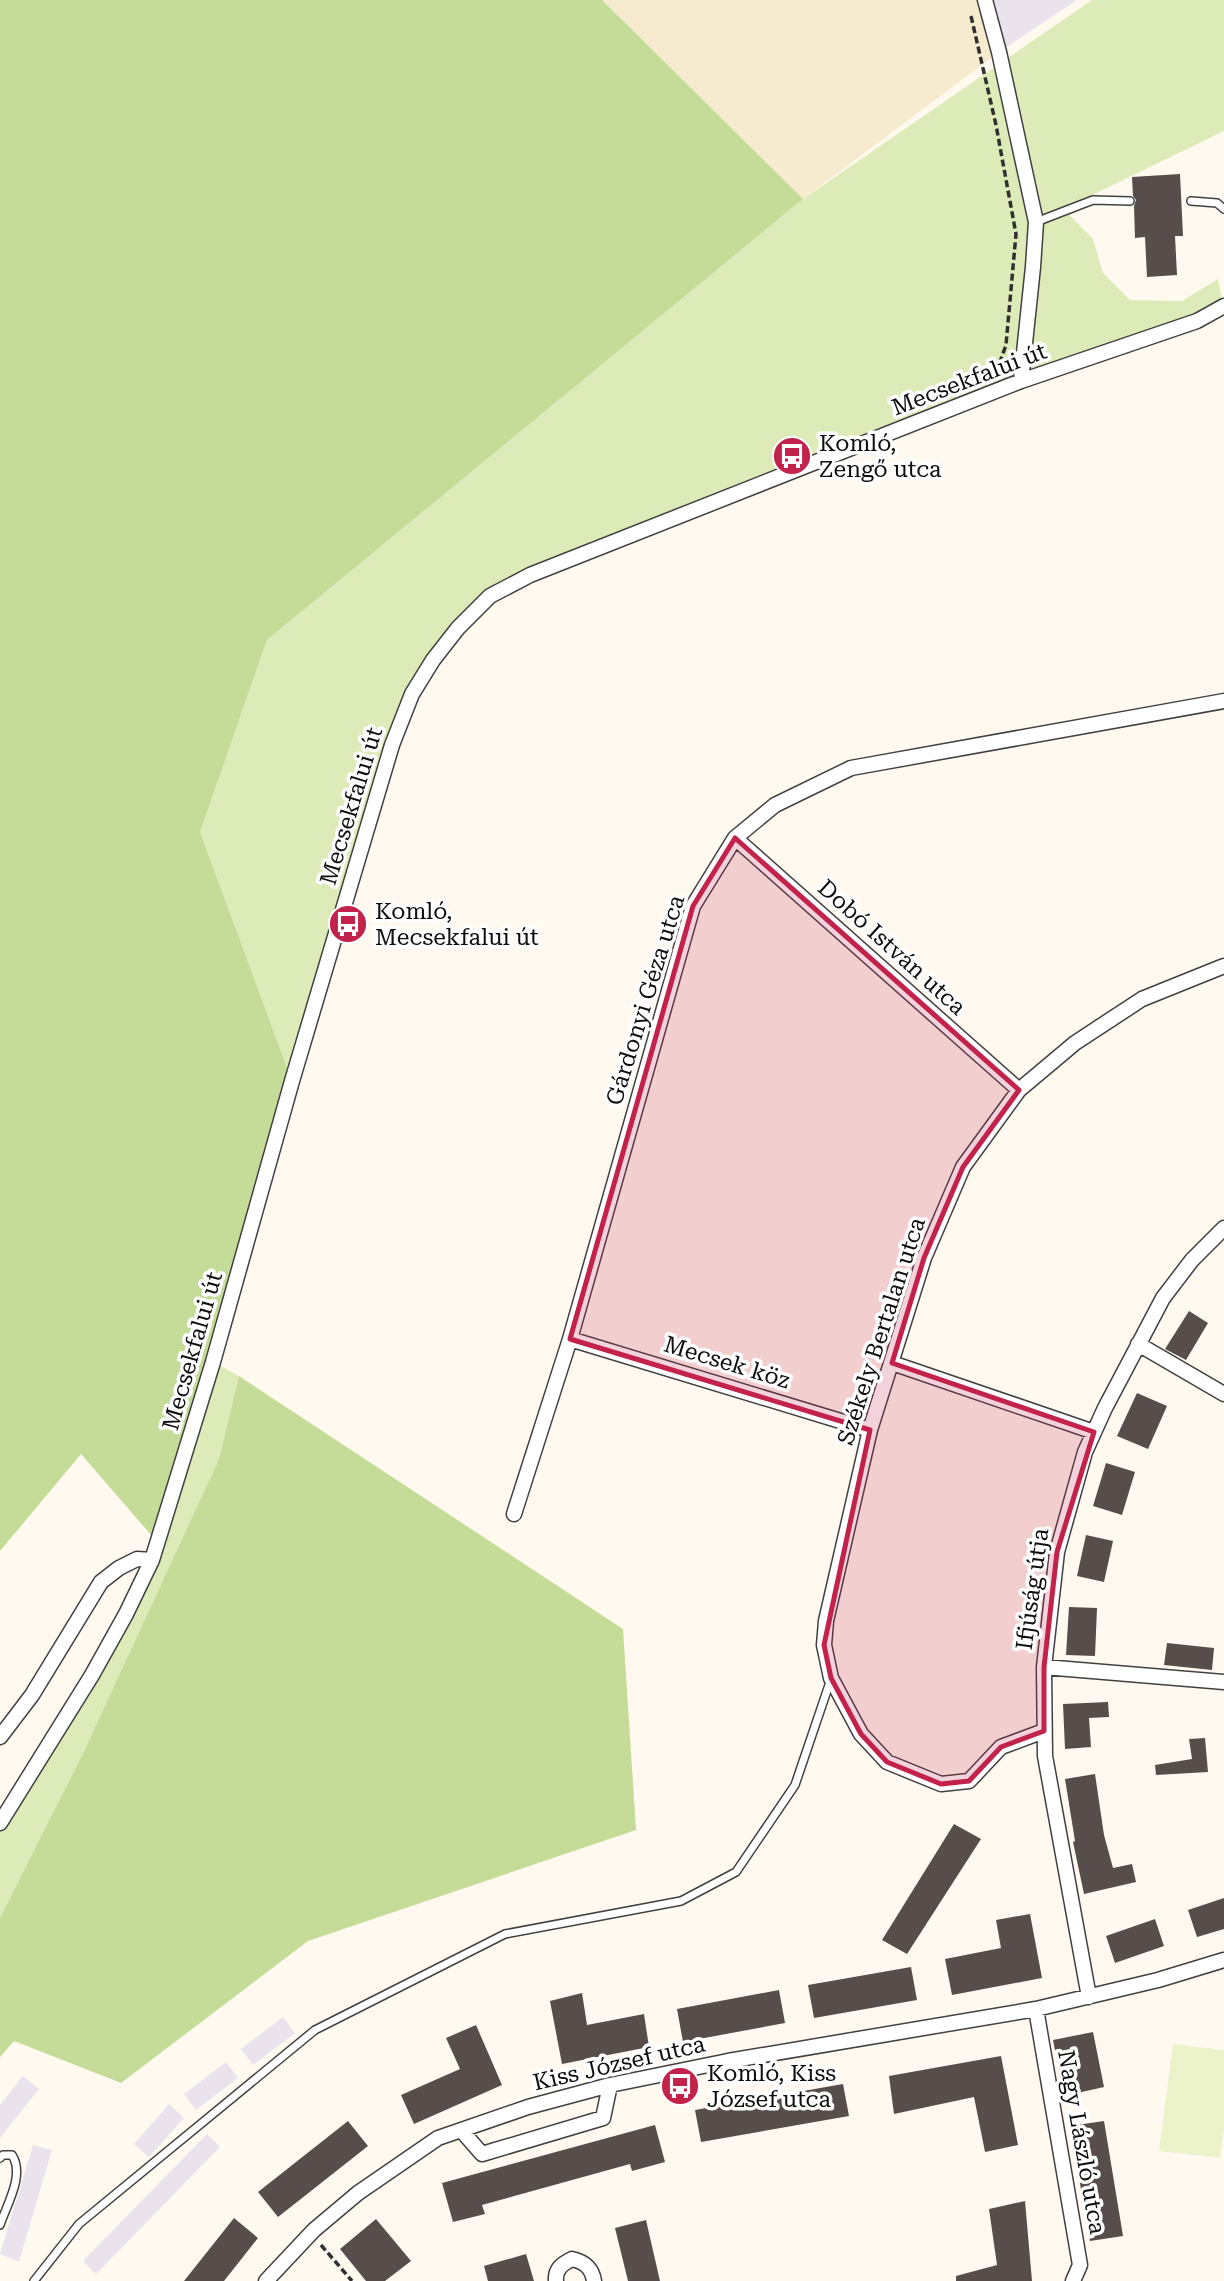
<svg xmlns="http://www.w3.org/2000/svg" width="1224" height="2281" font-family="'Roboto Serif',serif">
<rect width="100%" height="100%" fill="#fff9f0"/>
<path fill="#eae3ed" d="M985,0H1077L999,52Z
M283,2017L295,2033L253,2065L241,2049Z
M226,2062L238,2078L196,2110L184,2094Z
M23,2076L39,2089L0,2138V2105Z
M169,2104L184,2118L149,2157L134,2144Z
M207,2134L220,2147L96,2274L83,2261Z
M33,2145L52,2150L19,2262L0,2254Z"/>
<path fill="#f6eacf" d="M602,0H985L999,52L803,199Z"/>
<path fill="#ddebb8" d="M1092,0H1224V131L1047,217L1066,211L1093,239L1103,273L1130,300L1182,301L1218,279L1223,306L490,596L412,694L292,1081L200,832L267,640L803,199Z
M213,1362L239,1376L219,1459L85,1749L0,1918V1823L126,1614Z"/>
<path fill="#c4dc97" d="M0,0H602L803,199L267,640L200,832L292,1081L158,1543L81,1454L0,1551Z
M239,1376L623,1629L636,1830L308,1941L121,2083L14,2041L0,2057V1918L85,1749L219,1459Z"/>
<path fill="#ecf2ca" d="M1173,2044L1224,2050V2127L1220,2158L1159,2151Z"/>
<path fill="#574d4a" d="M1180,174L1183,236H1175L1177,275L1147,277L1145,237L1135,238L1134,206L1136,200L1133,196L1132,177Z
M1189,1311L1208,1323L1186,1360L1165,1349Z
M1137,1393L1167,1406L1148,1449L1117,1436Z
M1106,1463L1135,1472L1122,1515L1093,1506Z
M1086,1535L1113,1541L1104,1582L1077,1576Z
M1069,1607L1097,1608L1095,1656L1066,1655Z
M1167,1643L1214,1648L1212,1670L1164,1665Z
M1108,1702L1109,1717L1089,1718L1091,1747L1065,1749L1063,1704Z
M1205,1738L1208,1772L1156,1775L1155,1765L1192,1759L1189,1739Z
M1095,1774L1104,1835L1113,1868L1132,1864L1136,1882L1084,1894L1073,1842L1075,1841L1065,1779Z
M954,1824L981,1839L907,1954L882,1940Z
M1224,1898V1929L1197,1937L1188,1910Z
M1030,1914L1042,1978L952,1995L945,1959L1001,1948L996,1920Z
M1155,1919L1164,1946L1115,1963L1106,1936Z
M911,1967L917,2000L814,2018L808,1985Z
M779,1990L785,2023L683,2042L677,2009Z
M582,1993L587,2025L644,2014L649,2047L562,2064L550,2001Z
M476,2025L502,2085L414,2124L401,2095L460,2069L446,2038Z
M1093,2032L1104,2087L1064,2096L1053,2040Z
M1001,2056L1018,2145L985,2152L974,2097L894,2114L889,2076Z
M843,2084L849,2116L701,2142L695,2110Z
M348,2121L368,2146L278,2217L258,2192Z
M1104,2121L1123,2236L1090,2241L1070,2126Z
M655,2125L665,2162L632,2171L630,2164L482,2205L485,2214L453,2222L442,2183Z
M1025,2201L1032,2281H956V2276L997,2265L989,2209Z
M234,2218L258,2238L224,2281H184Z
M376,2219L411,2261L385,2281H366L340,2249Z
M646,2220L660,2281H628L615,2228Z
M526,2254L534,2281H488L484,2266Z"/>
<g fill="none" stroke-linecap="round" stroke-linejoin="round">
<g stroke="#414141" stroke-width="10">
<path id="lane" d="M1191,201L1217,203L1224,209
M1036,222L1093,200L1130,201
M0,2158L3,2155H12C25,2175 7,2204 0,2225
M34,2281L79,2224L315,2030L505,1934L681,1901L736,1872L795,1785L831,1679"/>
</g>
<g stroke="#414141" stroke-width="17">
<path id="street" d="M985,0L999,52L1036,222L1033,267L1021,381
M735,838L1019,1090
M570,1339L870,1430
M1138,1344L1224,1394
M892,1363L1094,1432
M514,1514L570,1339L693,906L735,838L775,805L851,768L1224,701
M1044,1667L1224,1682
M1044,1731L1001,1747L969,1781L941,1784L887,1762L861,1734L831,1678L824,1645L826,1621L870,1430L924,1258L963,1167L1019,1090L1075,1043L1142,999L1224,966
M0,1737L32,1695L101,1582L119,1568L137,1559L152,1560
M0,1823L92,1675L126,1614L152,1560L213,1362L292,1081L392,745L412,694L433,660L458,628L490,596L530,575L1021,381L1197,321L1224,306
M1089,1997L1045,1756L1044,1667L1057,1552L1085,1452L1105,1408L1163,1298L1192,1260L1224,1228
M1036,2009L1080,2265L1073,2281
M461,2130L482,2154L603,2118L610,2085
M266,2281L314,2230L358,2193L438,2138L528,2107L610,2085L728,2061L1036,2009L1158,1980L1224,1960
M556,2281C555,2269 562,2264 572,2259C585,2262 592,2268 594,2281"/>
</g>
<path stroke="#303030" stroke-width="3.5" stroke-dasharray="7 3.5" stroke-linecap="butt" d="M971,16L996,125L1016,234L1006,345L995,376
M321,2245L352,2281"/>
<use href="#lane" stroke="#fff" stroke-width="7"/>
<use href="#street" stroke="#fff" stroke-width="14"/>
</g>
<path fill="#c3224b" fill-opacity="0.2" stroke="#c3224b" stroke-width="5" stroke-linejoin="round" d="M735,838L1019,1090L963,1167L924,1258L892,1363L1094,1432L1057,1552L1044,1667V1731L1001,1747L969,1781L941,1784L887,1762L861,1734L831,1678L824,1645L870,1430L570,1339L693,906Z"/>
<defs>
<g id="bus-disc" transform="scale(2.0125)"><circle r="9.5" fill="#c3224b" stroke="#fff"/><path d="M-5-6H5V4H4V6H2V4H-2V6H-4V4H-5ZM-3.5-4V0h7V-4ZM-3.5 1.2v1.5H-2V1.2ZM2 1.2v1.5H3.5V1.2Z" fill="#fff"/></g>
</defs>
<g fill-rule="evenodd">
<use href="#bus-disc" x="792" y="456"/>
<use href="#bus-disc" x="348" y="924"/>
<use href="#bus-disc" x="680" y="2086"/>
</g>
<g text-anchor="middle" stroke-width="7" stroke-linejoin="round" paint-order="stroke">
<g font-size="23" fill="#0e0e0e" stroke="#fff">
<text transform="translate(969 379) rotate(-21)" y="8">Mecsekfalui út</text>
<text transform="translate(351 806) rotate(-73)" y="8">Mecsekfalui út</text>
<text transform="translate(892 947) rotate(42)" y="8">Dobó István utca</text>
<text transform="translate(645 1000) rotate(-73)" y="8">Gárdonyi Géza utca</text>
<text transform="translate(881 1331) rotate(-72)" y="8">Székely Bertalan utca</text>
<text transform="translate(192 1351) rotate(-74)" y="8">Mecsekfalui út</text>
<text transform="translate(727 1362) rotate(17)" y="8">Mecsek köz</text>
<text transform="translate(1032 1589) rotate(-82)" y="8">Ifjúság útja</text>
<text transform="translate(619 2063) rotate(-13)" y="8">Kiss József utca</text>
<text transform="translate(1082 2142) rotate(80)" y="8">Nagy László utca</text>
</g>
<g font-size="23" fill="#0e0e0e" stroke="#fff" text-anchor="start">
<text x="819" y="451">Komló,<tspan x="819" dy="26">Zengő utca</tspan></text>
<text x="375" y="919">Komló,<tspan x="375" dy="26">Mecsekfalui út</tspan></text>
<text x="707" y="2081">Komló, Kiss<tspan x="707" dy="26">József utca</tspan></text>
</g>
</g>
</svg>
